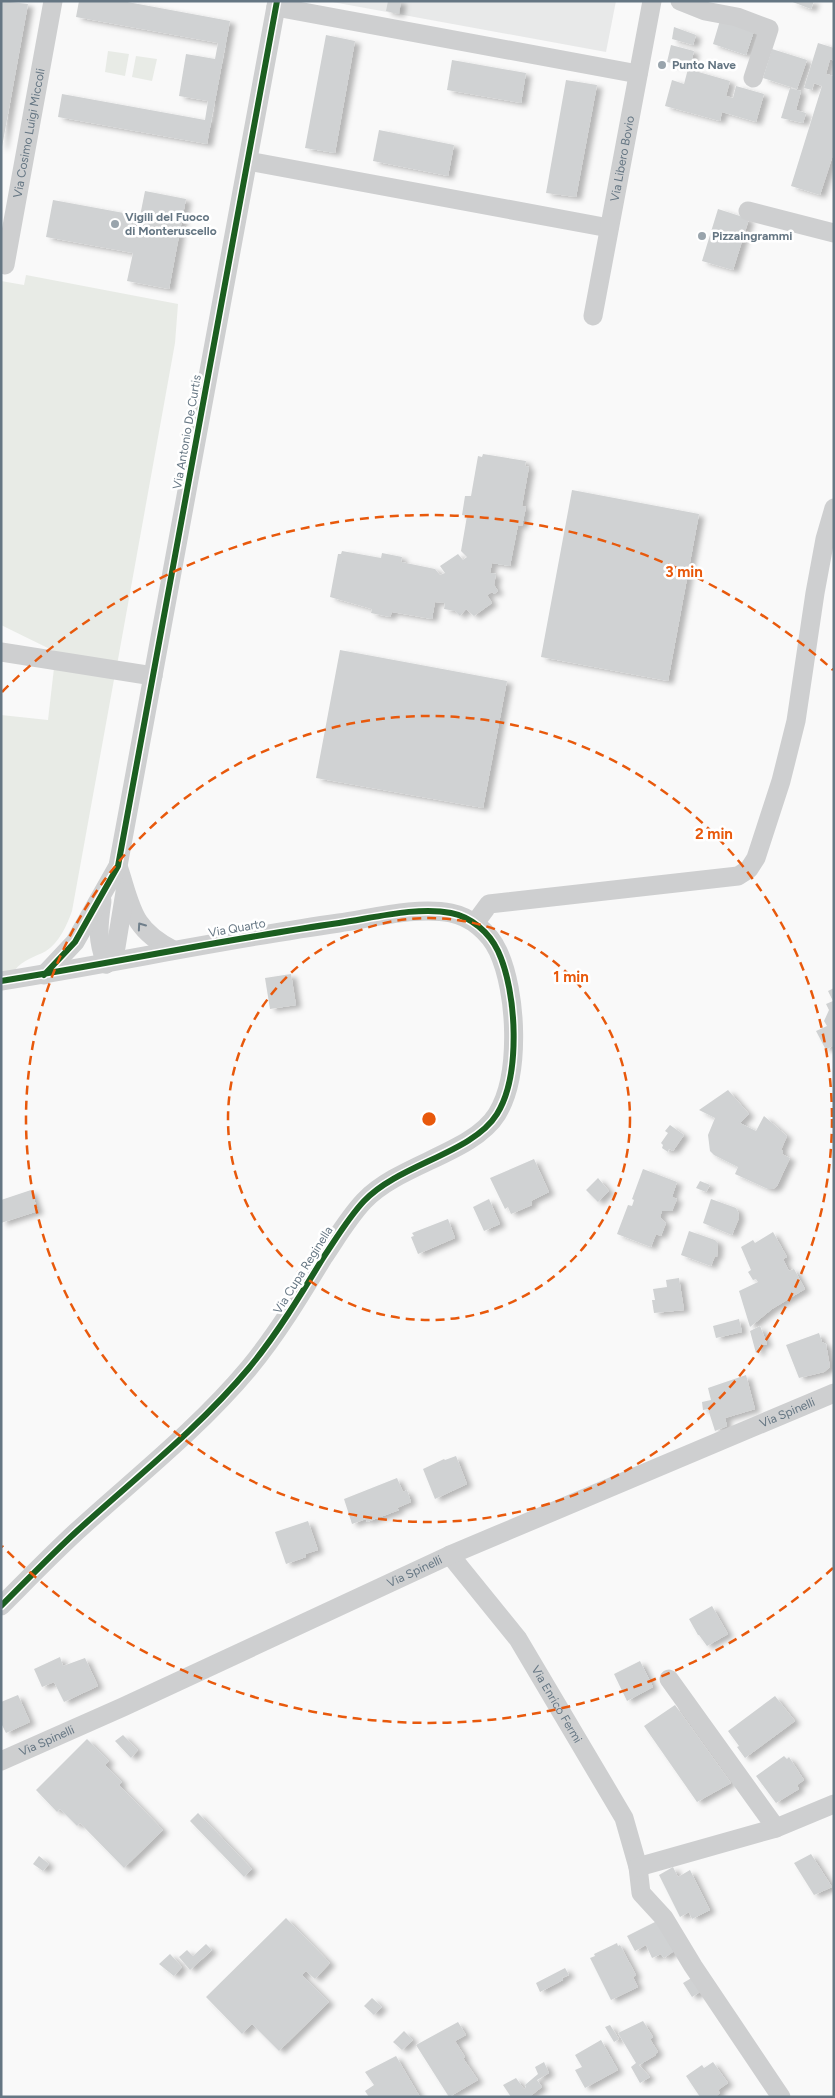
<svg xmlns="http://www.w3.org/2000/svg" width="835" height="2098" font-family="Figtree,sans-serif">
<defs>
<filter id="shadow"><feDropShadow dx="5.5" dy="3" stdDeviation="2.5" flood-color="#0004"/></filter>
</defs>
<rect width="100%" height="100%" fill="#f9f9f9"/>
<path fill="#e8e9e9" d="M327,1H616L606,52Z"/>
<path fill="#e8ebe6" d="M108,51L129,54L125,76L105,72Z
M136,56L157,59L152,81L132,77Z
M26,275L178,304L175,343L117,665L58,653L1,625V281L24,285Z
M54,668L115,674L72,911C67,925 59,943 46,951C35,957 22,960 15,970L1,972V715L48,720Z"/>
<path fill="#d0d2d3" filter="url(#shadow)" d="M1,1L28,4L2,147H1Z
M79,1H122L230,21L207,144L58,117L62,94L205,120L208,101L179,96L186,54L215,59L218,43L76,17Z
M388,1H401L399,14L386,11Z
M790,1H814L811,9Z
M721,17L755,28L746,55L713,44Z
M674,27L696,35L693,45L672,39Z
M326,35L355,41L335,153L305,148Z
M818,43L834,48V61L830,59L826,74L834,76V152L820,195L791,186L822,86L814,83L812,90L804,88Z
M671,45L694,51L690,68L667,62Z
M772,49L807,60L797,89L763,78Z
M452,60L526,73L521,103L447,90Z
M688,69L730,81L726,96L733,98L736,86L764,94L756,122L722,112L720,121L665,106L672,80L684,84Z
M566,80L597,85L576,197L546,193Z
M790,88L801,91L796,110L806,113L803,123L781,118Z
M379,130L454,145L448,176L373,161Z
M145,191L186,199L169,289L127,281L133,253L46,237L53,200L140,216Z
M718,209L749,219L733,270L702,261Z
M483,454L526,461L525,466L529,467L522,506L526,507L522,526L518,525L510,566L492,563L490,573L496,574L494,585L498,591L494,594L492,592L487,595L492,603L474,616L466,609L460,616L455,611L444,609L445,603L435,602L432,619L392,612L390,617L371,613L372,609L330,597L338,554H341L342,551L381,558L382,553L402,557L401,562L435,569L440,575L445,573L440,566L458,554L463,560L467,557L461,551L467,516L462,515L465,496H471L478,456L482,457Z
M572,490L699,514L668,681L541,657Z
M340,650L507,681L483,808L316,778Z
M291,974L296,1005L270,1009L265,978Z
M834,988V1045L826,1050L816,1031L827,1026L824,1021L829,1010L826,1004L833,1001L828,991Z
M728,1090L749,1114L740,1123L756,1131L764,1116L787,1136L781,1150L783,1151L782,1154L790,1158L777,1186L773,1189H768L735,1174L738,1167L714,1155L710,1151L708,1135L715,1118L699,1110Z
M670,1125L684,1135L673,1151L669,1149L668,1152L662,1148L663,1145L661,1143L668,1133L665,1131Z
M534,1159L549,1192L531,1201L532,1205L511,1214L508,1207L505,1209L490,1178Z
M643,1169L677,1182L672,1197L677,1199L672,1211H662L660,1217L666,1223L661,1236L656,1234L651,1247L617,1234L628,1205L632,1206L634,1200L632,1199Z
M598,1178L609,1191L598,1202L586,1190Z
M700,1181L710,1185L706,1192L696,1188Z
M31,1190L38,1211L1,1223V1200Z
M489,1199L500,1224L484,1231L473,1207Z
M711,1199L736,1208L738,1212L739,1218L732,1235L703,1223Z
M448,1219L455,1238L418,1254L411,1237L414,1236L412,1233Z
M689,1231L715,1240L718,1243L717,1257L715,1256L711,1266L681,1255Z
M773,1232L787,1257L783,1259L789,1271L794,1269L805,1289L772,1309L750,1327L739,1291L758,1282L756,1279L753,1280L748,1272L751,1270L741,1247L753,1240L755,1243Z
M679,1278L684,1310L654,1313L652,1300H655L653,1289L667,1287L666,1280Z
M739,1319L742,1332L716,1338L713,1326Z
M760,1326L767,1344L759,1346L761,1351L756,1353L750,1331Z
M819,1333L822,1342L826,1344L830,1367L824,1372L799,1378L786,1345Z
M746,1375L755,1409L725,1418L727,1426L715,1431L708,1409L703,1410L702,1402L711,1400L708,1388Z
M456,1456L467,1484L435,1499L423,1469L444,1459L445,1460Z
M397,1478L403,1492L407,1490L411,1502L397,1508L399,1510L367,1522L366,1519L352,1524L344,1499Z
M308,1521L318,1550L305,1554L306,1557L286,1564L275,1532Z
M712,1606L728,1634L707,1646L699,1635H698L689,1619Z
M60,1657L63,1666L85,1658L98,1686L64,1702L54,1682L42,1687L34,1669Z
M640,1661L653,1687L627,1701L614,1674Z
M18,1695L30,1722L6,1733L1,1723V1702Z
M775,1696L795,1721L745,1758L737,1747L739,1746L728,1731Z
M675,1705L731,1783L697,1802L644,1726Z
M123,1735L138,1750L131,1758L115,1741Z
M87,1739L109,1761L105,1765L122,1782L119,1785L163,1830L124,1868L80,1823L77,1826L60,1809L57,1812L36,1790Z
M784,1756L787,1759L789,1757L804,1780L797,1785L799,1789L776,1803L756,1776Z
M198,1813L252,1869L244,1877L190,1821Z
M811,1854L832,1887L814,1895L794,1863Z
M39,1856L49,1864L43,1871L33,1864Z
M673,1867L678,1877L690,1870L710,1910L692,1919L689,1912L680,1917L659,1875Z
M286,1918L330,1963L315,1979L306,1971L302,1975L329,2002L279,2051L252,2024L242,2034L206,1997Z
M659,1920L674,1951L664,1958L661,1954L652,1958L646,1945L635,1951L627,1936Z
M617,1943L618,1946L620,1945L636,1975L633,1977L638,1987L611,2000L590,1958L595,1956L594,1954Z
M206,1944L212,1950L190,1970L179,1957L187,1950L193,1956Z
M170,1954L182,1967L174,1976L159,1964Z
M565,1968L569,1975L562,1978L563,1980L540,1992L536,1983Z
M695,1976L703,1990L692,1997L683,1983Z
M372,1998L382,2007L374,2015L364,2006Z
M643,2021L653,2037L650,2039L658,2052L655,2054L656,2055L639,2065L650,2077L640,2083L631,2067L636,2063L618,2033Z
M458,2022L466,2035L455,2041L465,2057L463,2058L478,2080L449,2097L416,2045Z
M610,2025L619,2039L614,2042L605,2027Z
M404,2031L413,2040L402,2050L393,2042Z
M601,2040L618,2070L585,2088L575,2070L582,2067L575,2055Z
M396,2056L420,2097H369L365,2091L374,2085L365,2072Z
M544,2062L549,2073L537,2080L542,2087L529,2097H511L503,2085L516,2078L524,2089L526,2087L525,2085L538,2074L535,2067Z
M713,2062L728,2083L718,2090L720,2093L715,2097H700L686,2076L702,2065L704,2068Z"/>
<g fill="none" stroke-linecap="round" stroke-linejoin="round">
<g stroke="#cecfd0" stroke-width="19">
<path d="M680,1L705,11L737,17L769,29L753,78"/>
<path d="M276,7L638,74"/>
<path d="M248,161L609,228"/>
<path d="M748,211L834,233"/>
<path id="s1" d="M5,265L53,1"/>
<path id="s2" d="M593,316L652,1"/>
<path d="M1,652L153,676"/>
<path d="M118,866C132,908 131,928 173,950"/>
<path d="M102,901C98,927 97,939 106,964"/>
<path d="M475,923L489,904L738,876L749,869L756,858L781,781L796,721L815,593L825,539L834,508"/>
<path d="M106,964L116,947L125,892"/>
<path d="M44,975L75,942L118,866L277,1"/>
<path d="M1,981C114,963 226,939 339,923C373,918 418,906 451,913C471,917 489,932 498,951C517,992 521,1075 497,1114C473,1153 399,1164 364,1201C348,1218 336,1239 323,1258C300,1296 277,1334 249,1368C198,1429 134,1479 76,1532C50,1556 26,1581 1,1606"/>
<path id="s3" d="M450,1555L518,1639L624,1818L638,1867L641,1893L664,1918L693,1966L781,2097"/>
<path d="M669,1679L776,1828"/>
<path id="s4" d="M1,1761L123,1707L450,1555L834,1393"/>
<path d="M638,1867L776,1828L834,1804"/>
</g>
<g stroke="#fff" stroke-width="9">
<path id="cycleway" d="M44,975L75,942L118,866L277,1
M1,981C114,963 226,939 339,923C373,918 418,906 451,913C471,917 489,932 498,951C517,992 521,1075 497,1114C473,1153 399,1164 364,1201C348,1218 336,1239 323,1258C300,1296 277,1334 249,1368C198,1429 134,1479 76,1532C50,1556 26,1581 1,1606"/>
</g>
<use href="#cycleway" stroke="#1b5e20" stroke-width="6"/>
</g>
<defs><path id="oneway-chevron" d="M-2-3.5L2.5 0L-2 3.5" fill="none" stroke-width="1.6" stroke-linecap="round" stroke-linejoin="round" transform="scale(1.25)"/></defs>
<use stroke="#707f8b" href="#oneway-chevron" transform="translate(141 926) rotate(-125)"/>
<g fill="none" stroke="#e8590c" stroke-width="2.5" stroke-dasharray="9 6">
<circle cx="429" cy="1119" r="201"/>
<circle cx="429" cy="1119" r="403"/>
<path d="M833 1568A604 604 0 0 1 2 1546M2 692A604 604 0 0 1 833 670"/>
</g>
<g fill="#99a4ac" stroke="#fff" stroke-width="2">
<circle cx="662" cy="65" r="5"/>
<circle cx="115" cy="224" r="5"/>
<circle cx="702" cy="236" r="5"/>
</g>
<g text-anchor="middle" stroke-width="5" stroke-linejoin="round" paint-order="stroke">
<g font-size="12" font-weight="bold" fill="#657683" stroke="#fff" text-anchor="start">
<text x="672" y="69">Punto Nave</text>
<text x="125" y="221">Vigili del Fuoco<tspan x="125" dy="14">di Monteruscello</tspan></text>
<text x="712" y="240">Pizzaingrammi</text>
</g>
<g font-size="12" fill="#657683" stroke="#fff">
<text dy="4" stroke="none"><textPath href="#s1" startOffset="134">Via Cosimo Luigi Miccoli</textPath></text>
<text dy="4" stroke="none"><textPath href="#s2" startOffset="160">Via Libero Bovio</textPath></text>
<text transform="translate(187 432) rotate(-80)" y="4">Via Antonio De Curtis</text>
<text transform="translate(237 928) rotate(-10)" y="4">Via Quarto</text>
<text transform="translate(303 1270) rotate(-58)" y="4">Via Cupa Reginella</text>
<text dy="4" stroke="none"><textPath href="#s4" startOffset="860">Via Spinelli</textPath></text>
<text dy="4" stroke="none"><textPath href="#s4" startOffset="455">Via Spinelli</textPath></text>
<text dy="4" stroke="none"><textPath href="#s3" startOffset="184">Via Enrico Fermi</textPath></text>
<text dy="4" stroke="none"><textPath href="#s4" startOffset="50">Via Spinelli</textPath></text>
</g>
</g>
<circle cx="429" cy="1119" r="8" fill="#e8590c" stroke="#fff" stroke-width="2.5"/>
<g font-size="15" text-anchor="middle" font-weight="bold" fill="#e8590c" stroke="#fff" stroke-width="5" stroke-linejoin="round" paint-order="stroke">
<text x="684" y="577">3 min</text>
<text x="714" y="839">2 min</text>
<text x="571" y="982">1 min</text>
</g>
<rect width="835" height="2098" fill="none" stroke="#657683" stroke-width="5"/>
</svg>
